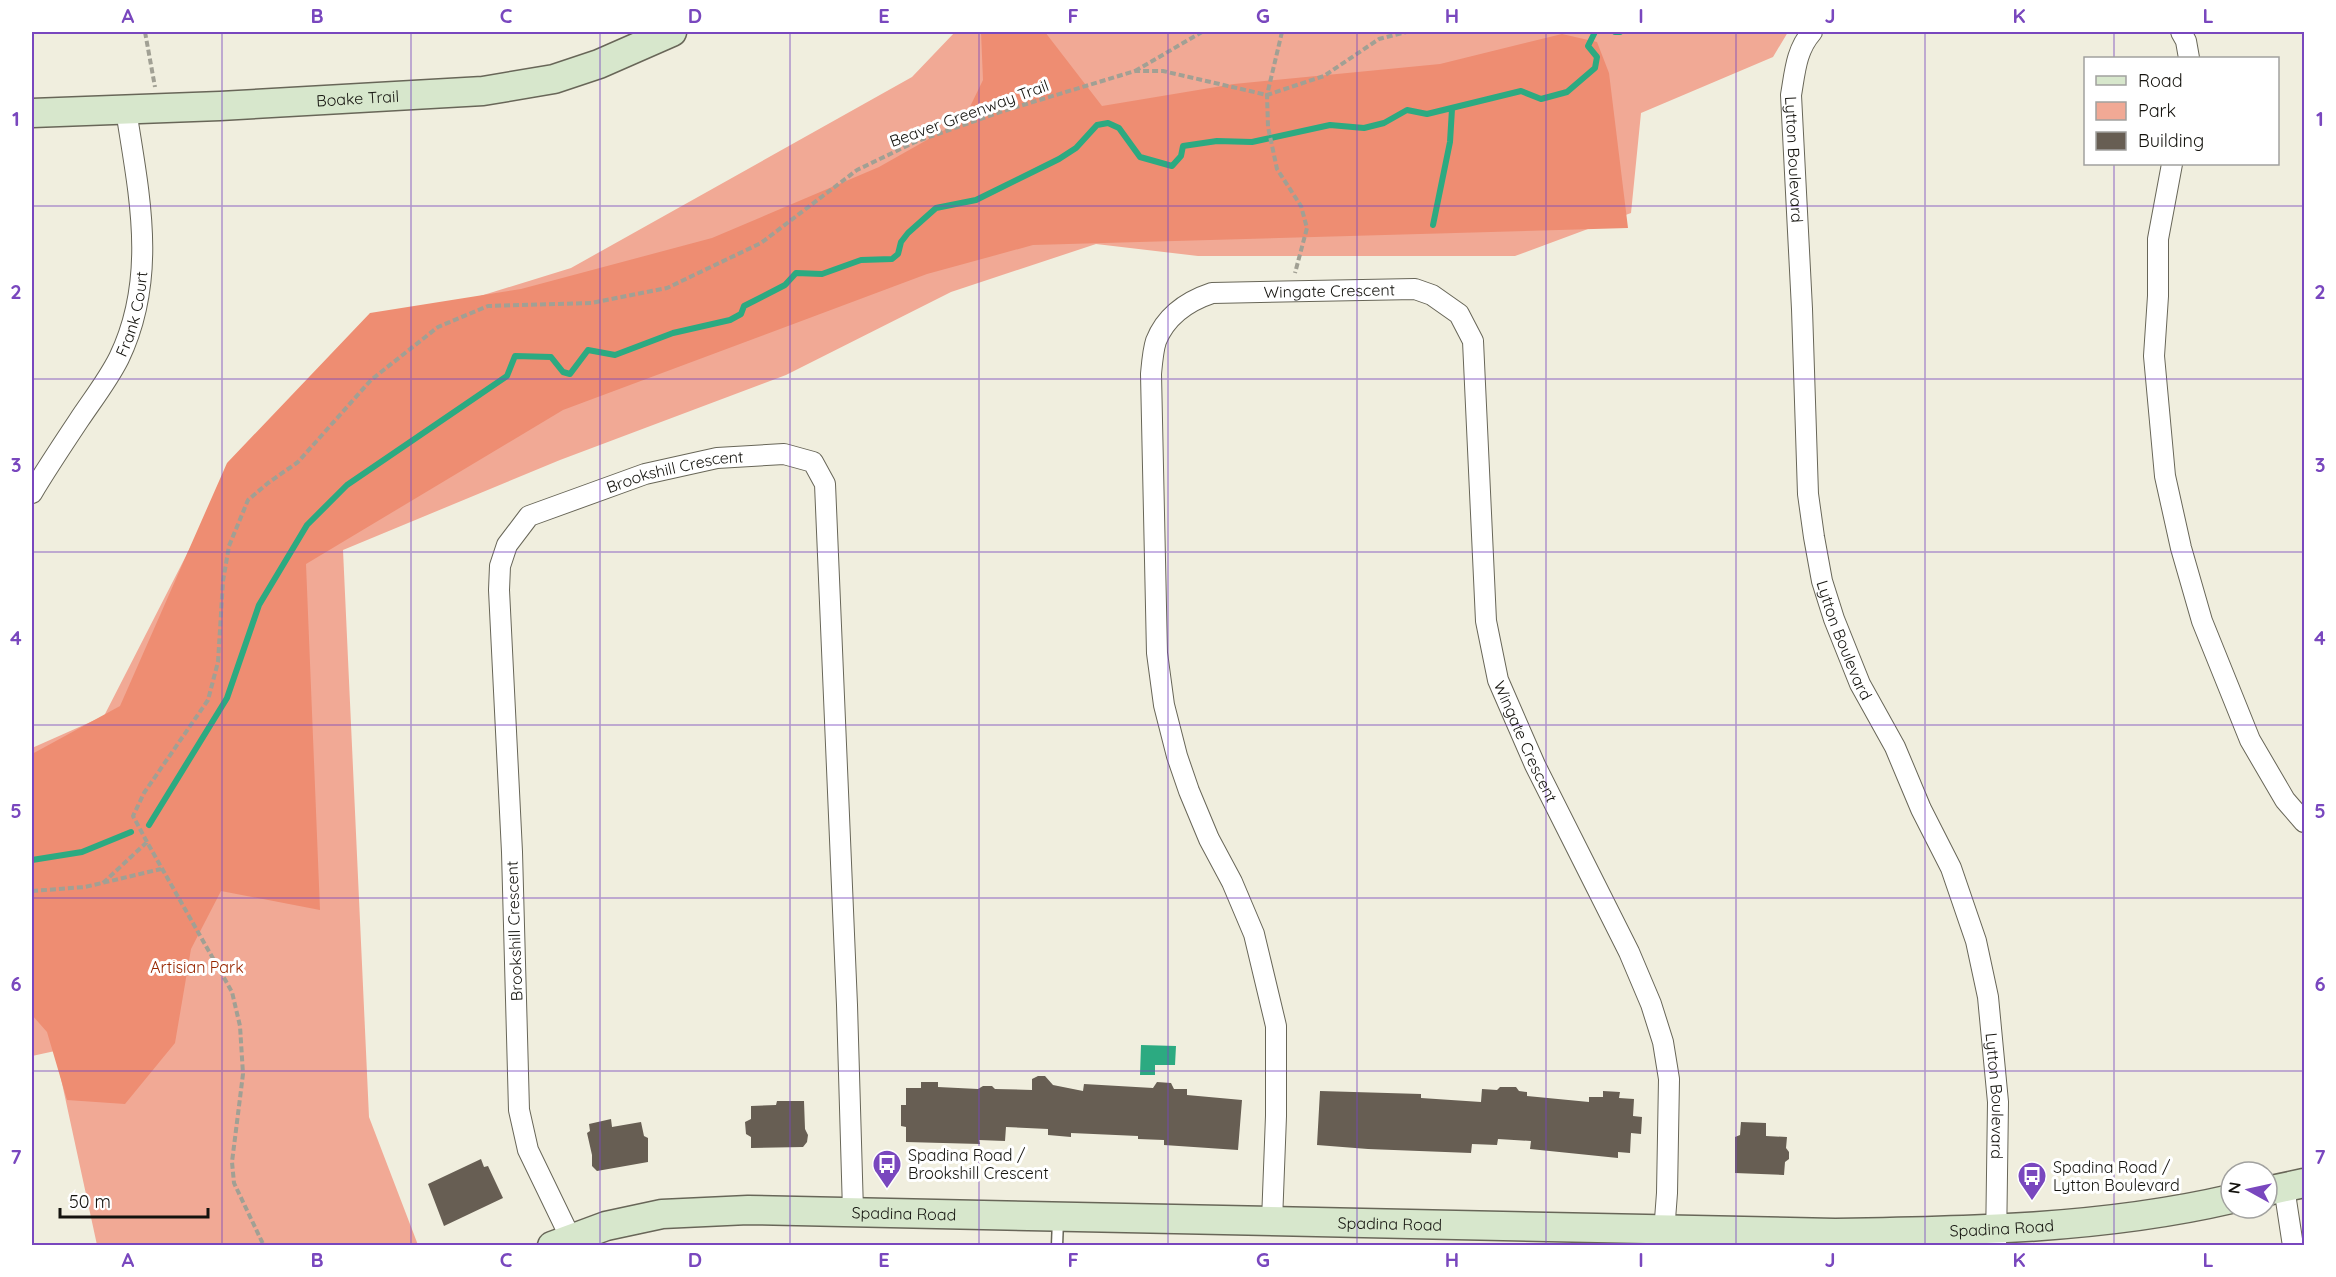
<svg xmlns="http://www.w3.org/2000/svg" width="2336" height="1277" font-family="Quicksand,sans-serif">
<rect width="100%" height="100%" fill="#f0eede"/>
<path fill="#f1a995" d="M955,32H1788L1773,57L1641,113L1631,213L1515,256H1198L1096,244L951,292L786,375L560,460L343,550L369,1117L418,1245H97L55,1051L32,1056V748L104,716L232,466L380,327L571,268L912,77Z"/>
<path fill="#ee8d72" d="M981,32H1045L1102,106L1234,84L1440,64L1562,34L1597,42L1609,73L1628,228L1033,245L927,274L563,410L306,564L320,910L221,891L191,949L175,1043L125,1104L67,1100L47,1032L32,1015V754L120,706L227,463L370,313L521,289L712,238L879,167L964,119L983,80Z"/>
<path fill="#2caa81" d="M1141,1045L1176,1046L1175,1065H1155V1075H1140Z"/>
<g fill="none" stroke-linecap="round" stroke-linejoin="round">
<path stroke="#2caa81" stroke-width="6" d="M1615,32H1620
M1433,225L1450,142L1452,109
M149,825L227,698L259,605L307,525L347,485L507,376L515,356L551,357L563,372L570,374L588,350L615,355L673,333L730,320L741,314L744,306L785,285L796,273L822,274L861,260L892,259L898,254L901,242L908,233L936,208L976,200L1059,159L1076,148L1097,125L1108,123L1119,128L1140,157L1172,166L1181,156L1183,146L1217,141L1252,142L1330,125L1364,128L1384,123L1407,110L1427,114L1521,91L1541,99L1567,92L1595,68L1597,57L1588,46L1595,32
M32,860L82,852L131,832"/>
</g>
<path fill="#675e53" d="M1038,1076H1045L1053,1085L1083,1091L1084,1084L1153,1088L1157,1082L1171,1083L1174,1089H1187V1095L1242,1100L1238,1150L1164,1145V1140L1138,1139V1136L1071,1133V1137L1048,1135V1129L1006,1127L1005,1141L979,1140L980,1144L906,1142V1127L901,1126V1105H906V1088H921V1082H938V1087L978,1089L983,1086H992L995,1089L1032,1090V1079Z
M1500,1087H1516L1519,1091L1527,1092V1096L1589,1102V1097H1603V1091L1620,1092L1619,1098L1634,1099L1633,1116L1642,1117L1641,1134L1631,1133L1630,1153L1618,1152V1158L1530,1149L1531,1141L1498,1139L1497,1145L1472,1144L1471,1153L1368,1149L1317,1145L1320,1091L1421,1094V1098L1481,1102L1482,1089L1497,1090Z
M777,1101H804L805,1129L808,1135L807,1142L803,1147L751,1148V1137L746,1134L745,1122L751,1119V1106L776,1105Z
M611,1119L612,1127L641,1122L644,1136L648,1138V1162L597,1171L592,1166V1155L587,1133L590,1131L589,1124Z
M1741,1122L1766,1123V1136L1787,1137L1786,1148L1789,1152V1159L1785,1162L1784,1175L1735,1173V1137L1740,1135Z
M481,1159L484,1167L488,1166L503,1198L444,1226L428,1184Z"/>
<g fill="none" stroke-linecap="round" stroke-linejoin="round">
<g stroke="#686658" stroke-width="13">
<path id="lane" d="M1057,1246L1058,1219"/>
</g>
<g stroke="#686658" stroke-width="22">
<g id="street">
<path id="s1" d="M1812,32C1796,50 1795,72 1791,95L1802,309L1808,494L1814,537L1822,581L1834,619L1860,684L1895,747L1921,809L1951,868L1976,941L1988,997L1998,1102L1996,1246"/>
<path d="M2181,32L2186,41L2189,58"/>
<path d="M2172,164L2158,239V296L2154,356L2165,476L2181,548L2202,621L2250,740L2285,800L2304,822"/>
<path id="s2" d="M32,493C47,468 63,444 79,420C93,399 108,380 119,358C158,277 139,194 126,110"/>
<path d="M2284,1187L2293,1246"/>
<path id="s3" d="M1272,1221L1276,1116V1026L1254,934L1232,882L1209,839L1189,791L1177,756L1164,705L1157,653L1151,374C1152,363 1153,350 1156,341C1166,316 1188,301 1212,293L1415,289L1432,295L1459,314L1473,341L1486,621L1498,680L1535,765L1629,952L1651,1004L1663,1042L1669,1079L1667,1193L1663,1246"/>
<path id="s4" d="M571,1239L528,1150L519,1110L512,852L499,590L500,566L507,545L529,516L645,474L717,458L784,454L813,462L825,484L847,1005L853,1211"/>
</g>
</g>
<g stroke="#686658" stroke-width="31">
<g id="secondary">
<path id="s5" d="M32,113L220,106L483,91L554,79L599,64L672,32"/>
<path d="M2267,1191L2304,1183"/>
<path id="s6" d="M552,1246L606,1226L662,1214L748,1210L1835,1233C1967,1231 2102,1229 2231,1199"/>
</g>
</g>
<path stroke="#a1a094" stroke-width="4" stroke-dasharray="6 3" stroke-linecap="butt" d="M145,32L155,87
M1282,32L1267,95L1268,127L1277,169L1301,206L1307,228L1295,273
M1135,71L1202,32
M147,842L133,816L144,793L208,700L218,662L223,581L229,546L248,500L268,483L298,462L371,380L438,327L488,306L591,303L667,288L761,243L857,170L915,142L1000,112L1135,71H1163L1267,95L1324,76L1379,39L1406,32
M103,883L147,842L232,992L240,1026L243,1074L232,1162L234,1183L264,1246
M32,891L85,887L161,869
M887,1246V1245"/>
<use href="#lane" stroke="#fff" stroke-width="10"/>
<use href="#street" stroke="#fff" stroke-width="20"/>
<use href="#secondary" stroke="#d7e7cc" stroke-width="28"/>
</g>
<path fill="none" stroke="#7947be" stroke-width="1.5" stroke-opacity="0.55" d="M222,32V1246M411,32V1246M600,32V1246M790,32V1246M979,32V1246M1168,32V1246M1357,32V1246M1546,32V1246M1736,32V1246M1925,32V1246M2114,32V58M2114,164V1246M32,206H2304M32,379H2304M32,552H2304M32,725H2304M32,898H2304M32,1071H2304"/>
<defs>
<g id="bus-pin" transform="scale(1.5)"><path d="M0 17L-7.5 6A9.5 9.5 0 1 1 7.5 6Z" fill="#7947be" stroke="#fff"/><path d="M-5-6H5V4H4V6H2V4H-2V6H-4V4H-5ZM-3.5-4V0h7V-4ZM-3.5 1.2v1.5H-2V1.2ZM2 1.2v1.5H3.5V1.2Z" fill="#fff"/></g>
</defs>
<g fill-rule="evenodd">
<use href="#bus-pin" x="887" y="1164"/>
<use href="#bus-pin" x="2032" y="1176"/>
</g>
<g text-anchor="middle" stroke-width="6" stroke-linejoin="round" paint-order="stroke">
<g font-size="16" fill="#14130e" stroke="#fff">
<text dy="6" stroke="none"><textPath href="#s5" startOffset="326">Boake Trail</textPath></text>
<text transform="translate(969 113) rotate(-20)" y="6">Beaver Greenway Trail</text>
<text dy="6" stroke="none"><textPath href="#s1" startOffset="132">Lytton Boulevard</textPath></text>
<text dy="6" stroke="none"><textPath href="#s3" startOffset="1095">Wingate Crescent</textPath></text>
<text dy="6" stroke="none"><textPath href="#s2" startOffset="207">Frank Court</textPath></text>
<text dy="6" stroke="none"><textPath href="#s4" startOffset="896">Brookshill Crescent</textPath></text>
<text dy="6" stroke="none"><textPath href="#s1" startOffset="618">Lytton Boulevard</textPath></text>
<text dy="6" stroke="none"><textPath href="#s3" startOffset="1670">Wingate Crescent</textPath></text>
<text transform="translate(514 931) rotate(-92)" y="6">Brookshill Crescent</text>
<text dy="6" stroke="none"><textPath href="#s1" startOffset="1104">Lytton Boulevard</textPath></text>
<text dy="6" stroke="none"><textPath href="#s6" startOffset="357">Spadina Road</textPath></text>
<text dy="6" stroke="none"><textPath href="#s6" startOffset="843">Spadina Road</textPath></text>
<text dy="6" stroke="none"><textPath href="#s6" startOffset="1455">Spadina Road</textPath></text>
</g>
<g font-size="16" fill="#972600" stroke="#fff">
<text x="197" y="973">Artisian Park</text>
</g>
<g font-size="16" fill="#14130e" stroke="#fff" text-anchor="start">
<text x="908" y="1161">Spadina Road /<tspan x="908" dy="18">Brookshill Crescent</tspan></text>
<text x="2053" y="1173">Spadina Road /<tspan x="2053" dy="18">Lytton Boulevard</tspan></text>
</g>
</g>
<rect width="2336" height="1277" fill="none" stroke="#ffffff" stroke-width="66"/>
<rect x="2084" y="57" width="195" height="108" fill="#ffffff" stroke="#a1a19f" stroke-width="1.5"/>
<rect x="2096" y="76" width="30" height="9" fill="#d7e7cc" stroke="#a1a19f" stroke-width="1.5"/>
<text x="2138" y="87" font-size="18" fill="#14130e">Road</text>
<rect x="2096" y="102" width="30" height="18" fill="#f1a995" stroke="#a1a19f" stroke-width="1.5"/>
<text x="2138" y="117" font-size="18" fill="#14130e">Park</text>
<rect x="2096" y="132" width="30" height="18" fill="#675e53" stroke="#a1a19f" stroke-width="1.5"/>
<text x="2138" y="147" font-size="18" fill="#14130e">Building</text>
<g transform="translate(2249 1190) rotate(278)"><circle r="28" fill="#ffffff" stroke="#a1a19f" stroke-width="1.5"/>
<path d="M0-4.5L10 22L0 15L-10 22Z" fill="#7947be"/>
<text y="-9" font-size="16" font-weight="bold" text-anchor="middle" fill="#14130e">N</text>
</g>
<path d="M60 1208v9h148v-9" fill="none" stroke="#14130e" stroke-width="3"/>
<text x="69" y="1208" font-size="18" fill="#14130e" stroke="#ffffff" stroke-width="4.5" paint-order="stroke">50 m</text>
<rect x="33" y="33" width="2270" height="1211" fill="none" stroke="#7947be" stroke-width="2"/>
<g font-size="20" text-anchor="middle" font-weight="bold" fill="#7947be">
<text x="128" y="23">A</text>
<text x="317" y="23">B</text>
<text x="506" y="23">C</text>
<text x="695" y="23">D</text>
<text x="884" y="23">E</text>
<text x="1073" y="23">F</text>
<text x="1263" y="23">G</text>
<text x="1452" y="23">H</text>
<text x="1641" y="23">I</text>
<text x="1830" y="23">J</text>
<text x="2019" y="23">K</text>
<text x="2208" y="23">L</text>
<text x="16" y="126">1</text>
<text x="2320" y="126">1</text>
<text x="16" y="299">2</text>
<text x="2320" y="299">2</text>
<text x="16" y="472">3</text>
<text x="2320" y="472">3</text>
<text x="16" y="645">4</text>
<text x="2320" y="645">4</text>
<text x="16" y="818">5</text>
<text x="2320" y="818">5</text>
<text x="16" y="991">6</text>
<text x="2320" y="991">6</text>
<text x="16" y="1164">7</text>
<text x="2320" y="1164">7</text>
<text x="128" y="1267">A</text>
<text x="317" y="1267">B</text>
<text x="506" y="1267">C</text>
<text x="695" y="1267">D</text>
<text x="884" y="1267">E</text>
<text x="1073" y="1267">F</text>
<text x="1263" y="1267">G</text>
<text x="1452" y="1267">H</text>
<text x="1641" y="1267">I</text>
<text x="1830" y="1267">J</text>
<text x="2019" y="1267">K</text>
<text x="2208" y="1267">L</text>
</g>
</svg>
